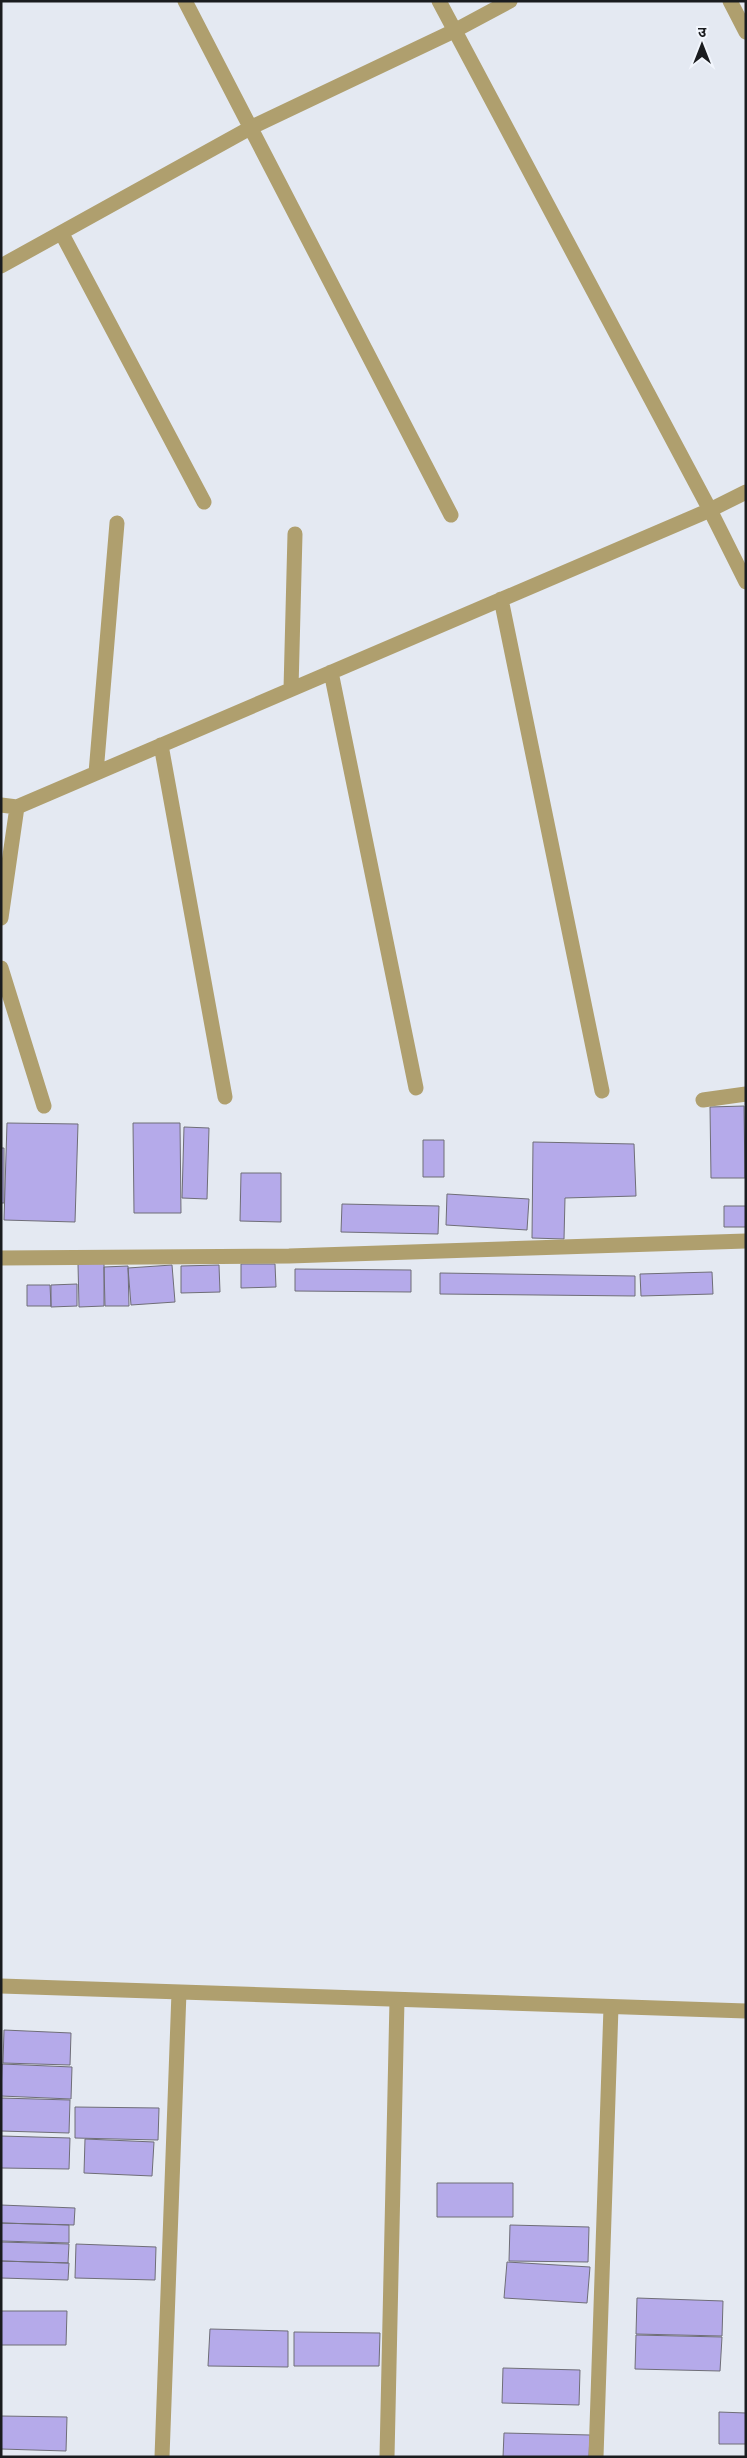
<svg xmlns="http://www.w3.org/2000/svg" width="747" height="2458" font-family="'Work Sans','Noto Sans Devanagari',sans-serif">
<rect width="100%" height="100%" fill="#e4e9f2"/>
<path fill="#b5aaea" stroke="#6f6e77" d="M744,1106L745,1178H711L710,1107Z
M7,1123L78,1124L75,1222L4,1220Z
M133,1123H180L181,1213H134Z
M184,1127L209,1128L207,1199L182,1198Z
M423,1140H444V1177H423Z
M533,1142L634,1144L636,1196L565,1198L564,1239L532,1238Z
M1,1148H4V1203H1Z
M241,1173H281V1222L240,1221Z
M447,1194L529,1199L527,1230L446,1225Z
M342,1204L439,1206L438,1234L341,1232Z
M724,1206H746V1227H724Z
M104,1263V1306L79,1307L78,1264Z
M241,1264H275L276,1287L241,1288Z
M172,1265L175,1302L131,1305L128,1268Z
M219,1265L220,1292L181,1293V1266Z
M128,1266L129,1306H105L104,1267Z
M295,1269L411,1270V1292L295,1291Z
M712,1272L713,1294L641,1296L640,1274Z
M440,1273L635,1276V1296L440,1294Z
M77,1284V1306L51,1307V1285Z
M27,1285H50L51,1306H27Z
M4,2030L71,2033L70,2065L3,2063Z
M2,2064L72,2067L71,2099L1,2096Z
M1,2098L70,2100L69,2133L1,2131Z
M75,2107L159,2108L158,2140L75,2138Z
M1,2136L70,2138L69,2169L1,2168Z
M85,2139L154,2142L152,2176L84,2173Z
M437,2183H513V2217H437Z
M1,2205L75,2208L74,2225L1,2223Z
M1,2223L69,2225V2243L1,2241Z
M510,2225L589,2227L588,2262L509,2261Z
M1,2242L69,2244L68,2263L1,2261Z
M76,2244L156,2247L155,2280L75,2278Z
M1,2261L69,2263L68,2280L1,2278Z
M507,2262L590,2267L587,2303L504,2298Z
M637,2298L723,2301L722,2336L636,2334Z
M1,2311H67L66,2345H1Z
M210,2329L288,2331V2367L208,2366Z
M294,2332L380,2333L379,2366H294Z
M636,2335L722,2337L720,2371L635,2369Z
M503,2368L580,2370L579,2405L502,2403Z
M719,2412L746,2413V2444H719Z
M1,2416L67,2417L66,2451L1,2449Z
M504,2433L590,2435L589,2457H503Z"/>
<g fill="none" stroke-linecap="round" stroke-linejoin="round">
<path stroke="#af9f6e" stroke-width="15" d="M185,1L451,515
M439,1L710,510L746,582
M730,1L746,32
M62,234L204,502
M1,266L252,127L454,31L510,1
M501,599L602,1091
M331,672L416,1088
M291,689L295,534
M161,745L225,1097
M96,773L117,523
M1,805L17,807L710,510L746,492
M1,918L17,807
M1,968L44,1106
M703,1100L746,1094
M1,1258L289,1256L746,1241
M1,1986L746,2011
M162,2457L179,1992
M387,2457L397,2000
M596,2457L611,2007"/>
</g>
<rect width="747" height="2458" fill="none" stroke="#1a1c1f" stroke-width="5"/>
<g transform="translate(702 45)" stroke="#f2f6fd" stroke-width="4" paint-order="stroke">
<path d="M0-4L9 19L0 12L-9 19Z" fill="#1a1c1f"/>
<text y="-8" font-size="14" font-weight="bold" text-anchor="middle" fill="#1a1c1f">उ</text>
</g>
</svg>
